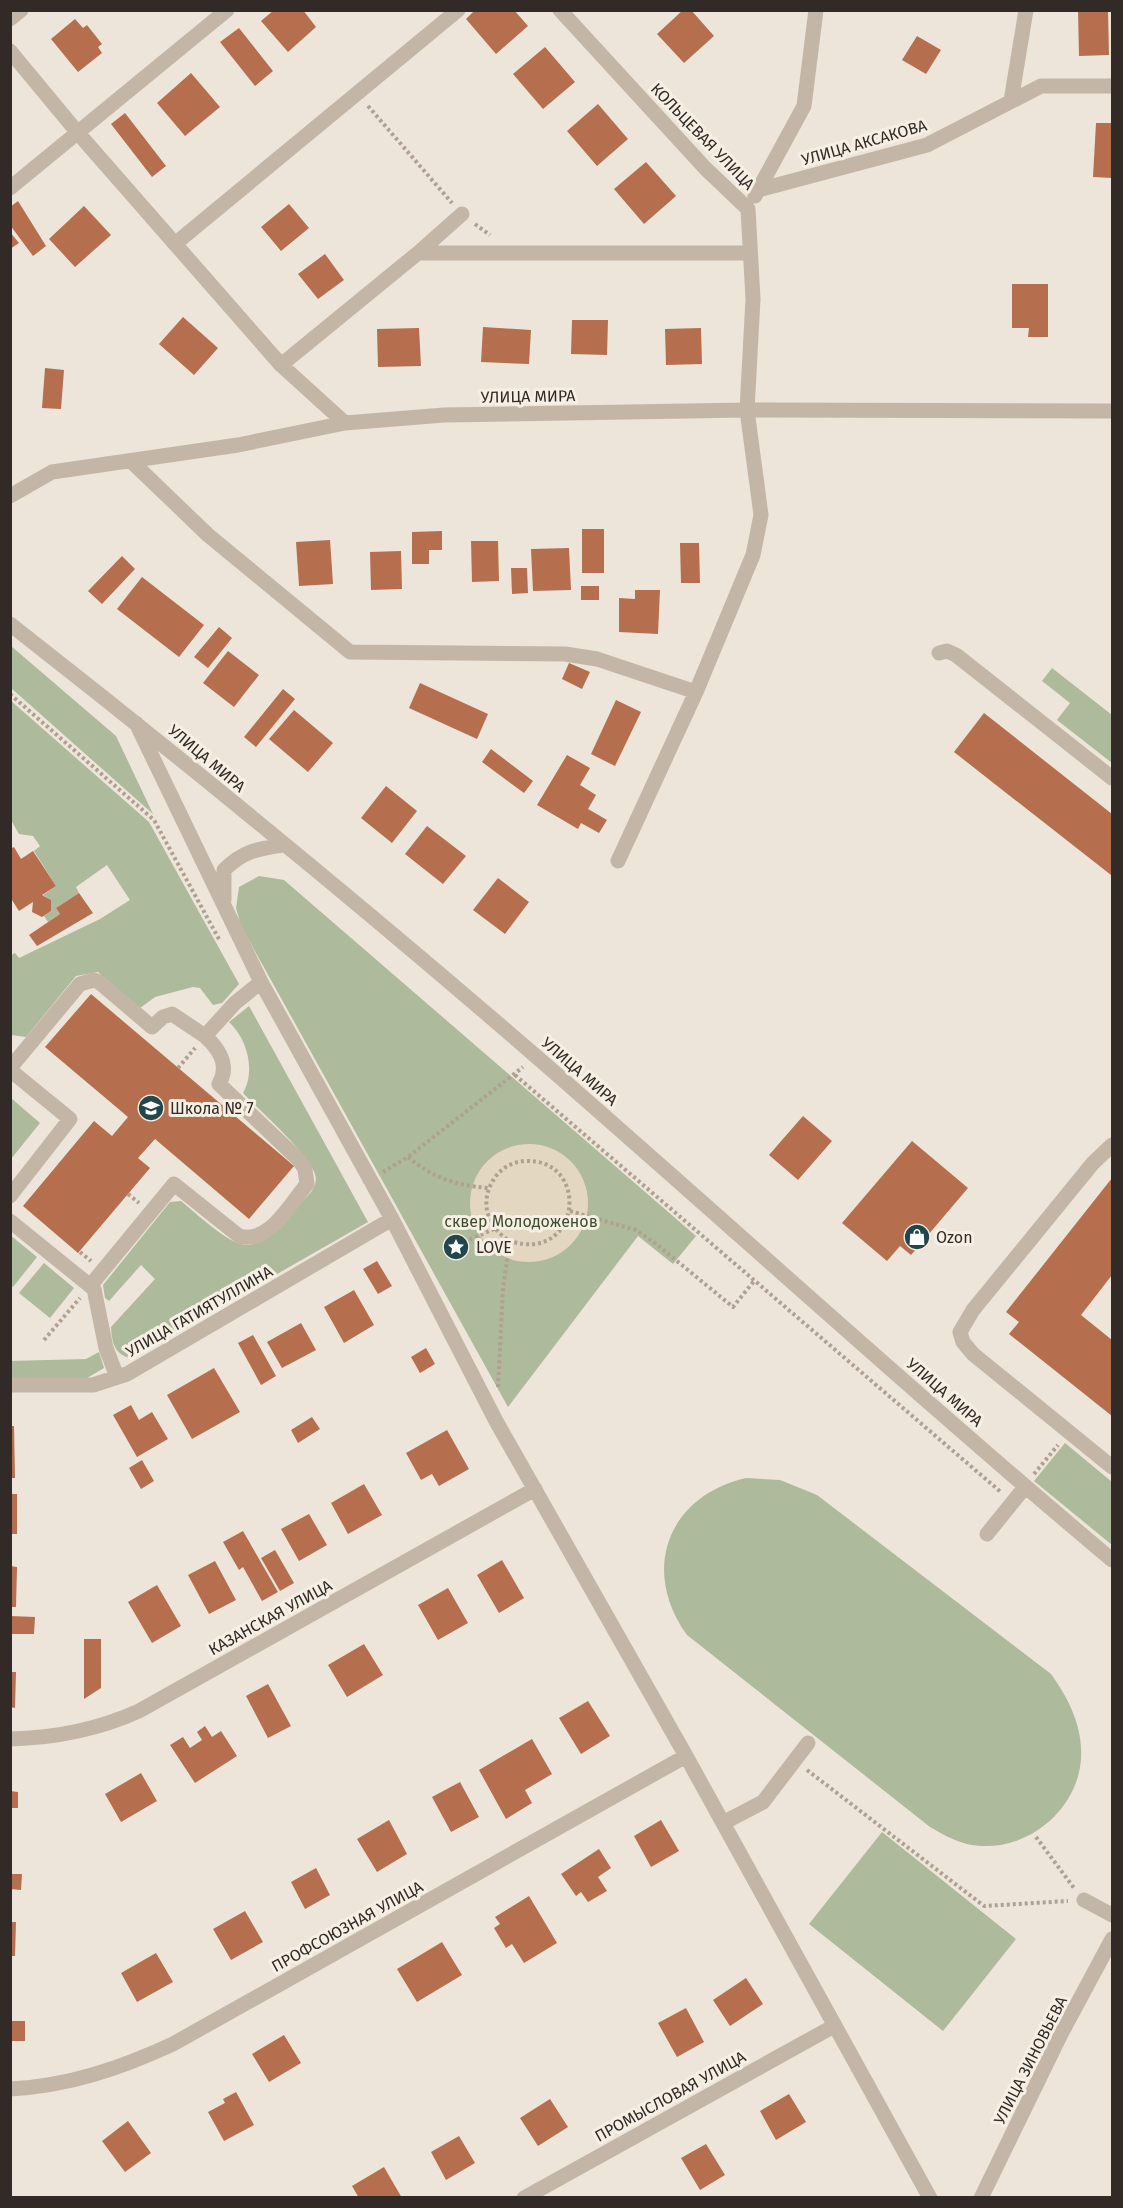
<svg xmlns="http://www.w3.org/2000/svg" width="1123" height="2208" font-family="'Fira Sans',sans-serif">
<rect width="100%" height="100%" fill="#ede5d9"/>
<path fill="#adba9b" d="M11,646L116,736L153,814L11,688Z
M1052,668L1112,715V763L1057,720L1070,703L1042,681Z
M10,700L149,822L239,984L222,1003L213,1005L200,988L193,987L155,997L140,1008L98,972L76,976L26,1037L11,1035V955L15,953L19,958L100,919L130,900L107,865L76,887L79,893L56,908L60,914L48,922L44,916L51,911V900L43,895L56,886L34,851L40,846L33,836L19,834L11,820Z
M259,876L284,880L696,1236L673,1264L638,1236L508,1407L241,926L236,908L239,887Z
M249,1006L368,1222L130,1358C114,1354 112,1342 111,1327L155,1279L141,1265L109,1301L105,1298L103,1285L170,1202L181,1201C253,1262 249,1260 311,1192C315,1186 317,1181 315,1174C309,1154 259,1110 243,1093C256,1071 247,1038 229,1022Z
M11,1098L40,1123L11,1159Z
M10,1235L37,1257L13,1287L10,1285Z
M44,1263L74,1288L50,1318L19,1293Z
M99,1352L104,1368L87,1378H11L10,1361L86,1359Z
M1065,1443L1112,1482V1545L1034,1481Z
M746,1478L780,1480L817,1495L1051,1674C1069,1699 1083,1727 1081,1759C1077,1814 1021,1856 967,1844C953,1840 942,1834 930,1827L687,1635C640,1570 668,1496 746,1478Z
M882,1832L1016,1939L943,2031L809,1924Z"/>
<path fill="#e3d7c2" d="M470 1203a59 59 0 1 1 118 0a59 59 0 1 1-118 0Z"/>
<path fill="#b56f4f" d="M274,10H303L316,27L288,52L261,21Z
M475,10H514L528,26L496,54L466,19Z
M683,10H691L714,36L684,63L657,34Z
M1078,10H1108L1109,55L1079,56Z
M75,19L83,28L87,25L102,44L98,47L102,53L78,72L51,39Z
M239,28L273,71L255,86L220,42Z
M917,36L941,50L926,74L902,60Z
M545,47L575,82L543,109L513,74Z
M191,73L220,107L185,136L157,103Z
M598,104L628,139L597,166L567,131Z
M125,113L166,166L152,177L111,124Z
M1096,123H1112V178L1093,177Z
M646,162L676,196L644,224L614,189Z
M18,201L46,246L33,256L10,225V207Z
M289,204L309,228L281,251L261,227Z
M84,206L111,235L75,267L49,239Z
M10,232L19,243L10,249Z
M325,254L344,280L318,299L298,274Z
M1012,284H1048V337H1028L1029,328H1012Z
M183,317L218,348L194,375L159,344Z
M572,320H608L607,355L571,354Z
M483,327L531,330L529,364L481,362Z
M419,328L421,366L378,367L377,329Z
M701,328L702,364L666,365L665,329Z
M45,368L64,370L61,409L42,408Z
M582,529H604V573H582Z
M442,531V550H429V564H412V532Z
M330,540L333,584L299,586L296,542Z
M471,541H498L499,581L472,582Z
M680,543H699L700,583H681Z
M569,548L571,590L533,591L531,549Z
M401,551L402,589L371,590L370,552Z
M122,556L135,569L102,604L88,591Z
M511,568H527L528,593L512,594Z
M142,577L204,625L179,657L117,609Z
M581,586H599V600H581Z
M635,590H660L658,634L619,632V598L635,599Z
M219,627L232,638L208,668L194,657Z
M228,651L259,675L234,707L203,683Z
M569,663L590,672L582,689L562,679Z
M420,683L488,714L477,739L409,708Z
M283,689L295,699L256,747L244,737Z
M616,700L641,712L615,766L591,754Z
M294,710L333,743L308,772L269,739Z
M984,713L1112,814L1111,875L954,752Z
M491,749L533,781L524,793L482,762Z
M567,755L590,768L580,785L596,795L588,809L607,820L599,833L581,823L578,829L537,805Z
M386,786L417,811L392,843L361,818Z
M427,826L466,856L443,884L405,854Z
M14,847L21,859L33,851L56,886L42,895L51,900V911L42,917L32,912L33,902L19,911L10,897V849Z
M498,878L529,902L505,934L473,910Z
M79,893L93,913L37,946L29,935L60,914L56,908Z
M91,994L294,1166L249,1219L155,1139L138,1158L150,1168L78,1253L23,1206L94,1121L112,1136L128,1117L45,1047Z
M803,1116L832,1141L798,1180L769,1155Z
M912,1141L968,1188L911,1255L900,1246L887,1261L842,1223Z
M1112,1178V1275L1081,1315L1112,1340V1416L1009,1334L1019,1322L1006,1312Z
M377,1261L392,1286L378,1294L363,1269Z
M354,1290L374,1325L344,1343L324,1307Z
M301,1323L316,1350L282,1368L267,1342Z
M253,1335L276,1376L261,1385L238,1343Z
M426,1348L435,1364L420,1373L411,1357Z
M214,1368L240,1412L192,1439L167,1395Z
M131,1405L139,1420L152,1412L168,1439L137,1457L113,1415Z
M312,1417L320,1429L298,1443L291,1430Z
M10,1426H14L15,1478H10Z
M447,1430L469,1469L439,1486L432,1474L421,1480L406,1453Z
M142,1460L154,1481L141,1489L129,1468Z
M364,1484L382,1515L348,1534L331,1503Z
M10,1494H17V1534H10Z
M309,1514L327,1545L299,1561L281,1529Z
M243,1531L278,1592L262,1601L243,1567L239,1570L223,1542Z
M275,1550L294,1583L280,1591L261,1558Z
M502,1560L524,1598L499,1613L477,1575Z
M215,1561L236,1600L209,1614L188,1575Z
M10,1566L17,1567L16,1607H10Z
M157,1585L181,1626L152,1643L128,1602Z
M448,1588L468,1623L438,1640L418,1605Z
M10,1616L35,1617L34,1634H10Z
M84,1639H101V1688L84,1699Z
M364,1644L383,1675L347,1697L328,1665Z
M10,1672H16L15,1708L10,1707Z
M268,1684L291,1726L268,1738L246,1696Z
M588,1701L610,1736L581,1754L559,1718Z
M205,1726L212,1737L221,1731L237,1756L195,1783L170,1745L183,1737L190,1748L202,1740L197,1732Z
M532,1739L552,1774L525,1790L532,1803L506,1819L479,1770Z
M141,1773L157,1801L121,1822L105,1794Z
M460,1782L479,1817L451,1832L432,1797Z
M10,1791L18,1792V1808H10Z
M389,1820L407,1854L377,1872L357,1839Z
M661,1820L679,1851L651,1867L634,1836Z
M599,1849L611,1868L598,1877L607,1891L588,1902L581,1892L576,1896L561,1874Z
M316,1868L330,1895L305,1909L291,1882Z
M10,1874H22L21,1890L10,1889Z
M529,1896L557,1943L524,1963L512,1944L506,1948L494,1928L500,1924L495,1917Z
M245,1911L263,1942L231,1960L213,1929Z
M10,1922H16L15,1956H10Z
M442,1942L462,1975L417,2002L397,1969Z
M156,1953L173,1982L137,2002L121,1973Z
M746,1978L763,2004L730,2026L713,2000Z
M686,2008L704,2042L677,2057L658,2023Z
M10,2021H25V2041H10Z
M284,2035L301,2063L269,2082L252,2054Z
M236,2092L254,2125L224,2141L208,2112L225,2103L223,2099Z
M789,2094L806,2122L776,2140L760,2111Z
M550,2099L568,2127L538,2146L520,2118Z
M128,2121L151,2153L125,2172L102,2141Z
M459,2136L475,2163L446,2180L431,2152Z
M706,2144L725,2175L700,2190L681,2158Z
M384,2167L402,2198H359L352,2186Z"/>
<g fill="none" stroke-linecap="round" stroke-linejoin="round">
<path stroke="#afa091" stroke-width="4" stroke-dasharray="3 3" stroke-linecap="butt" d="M368,106L452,203
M475,224L490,235
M10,694L154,820L220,941
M178,1068L195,1048
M515,1075L1002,1493
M408,1157C433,1178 455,1185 488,1188
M383,1172L408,1157L523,1067
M128,1194L139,1203
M570,1211L636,1230L655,1243L733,1307L754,1281
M464,1242L494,1229
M80,1252L91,1261
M44,1340L80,1298
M498,1387L503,1288L510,1241C487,1228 479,1201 494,1179C500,1169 512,1162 524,1161C591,1157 582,1264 510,1241
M1034,1474L1058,1445
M807,1770L984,1906L1068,1901
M1036,1837L1074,1888"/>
<path stroke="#c3b6a7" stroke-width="15" d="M560,10L705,168L748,209
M10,19L21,10
M10,51L78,133L281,365L345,423
M1011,101L1026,10
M10,188L227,10
M758,190L927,145L1041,86H1112
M755,196L804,106L816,10
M176,243L458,10
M418,253L462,214
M281,365L418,253H750
M132,462L208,535L350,652L565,654L597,659L696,692
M10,496L52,472L238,445L345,423L444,415L747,410L753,299L748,209
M10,624C189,764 366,909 538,1058C730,1225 918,1397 1112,1560
M939,653L947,651L956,655L1112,778
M136,723L261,982L392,1219L496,1421L686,1756L930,2198
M618,861L696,692L753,555L761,515L747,410L1112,411
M224,900V870C243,851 257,849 283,845
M10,1068L80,984L94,980L99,982L152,1027L163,1017L172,1014L205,1036
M10,1070L70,1119L10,1196
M1112,1145L1093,1163L973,1310L960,1332L963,1342L973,1354L1112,1467
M10,1221L94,1289L106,1348L117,1377
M90,1286L174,1184L239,1236C269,1245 290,1204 307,1184L305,1169L298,1159L219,1084C230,1065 219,1049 205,1036L235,1003L261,982
M10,1385H93L127,1374L392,1219
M987,1534L1025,1487
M10,1739C56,1738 97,1730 139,1711L535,1489
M723,1823L763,1802L808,1743
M1084,1900L1112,1915
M10,2089C69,2086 121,2068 173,2044L686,1756
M524,2198L834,2026
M981,2198L1061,2034L1112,1939"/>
</g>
<defs>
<g id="school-disc" transform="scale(1.35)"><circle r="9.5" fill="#22464c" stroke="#f6efe4"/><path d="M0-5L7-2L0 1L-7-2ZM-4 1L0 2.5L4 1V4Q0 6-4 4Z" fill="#fff"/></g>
<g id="shop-disc" transform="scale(1.35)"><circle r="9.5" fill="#22464c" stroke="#f6efe4"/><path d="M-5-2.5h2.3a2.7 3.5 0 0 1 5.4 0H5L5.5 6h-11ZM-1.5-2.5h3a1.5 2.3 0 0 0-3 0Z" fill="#fff"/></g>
<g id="sight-disc" transform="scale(1.35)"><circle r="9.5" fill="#22464c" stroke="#f6efe4"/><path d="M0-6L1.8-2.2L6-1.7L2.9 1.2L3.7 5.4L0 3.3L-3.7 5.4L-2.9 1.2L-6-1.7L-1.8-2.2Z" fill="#fff"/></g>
</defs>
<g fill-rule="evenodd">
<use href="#school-disc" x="151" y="1108"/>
<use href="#shop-disc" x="917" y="1237"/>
<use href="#sight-disc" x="456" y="1247"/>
</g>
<g text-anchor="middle" stroke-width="6" stroke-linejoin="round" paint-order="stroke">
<g font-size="16" fill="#312a26" stroke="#f6efe4">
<text transform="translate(703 136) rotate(46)" y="6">КОЛЬЦЕВАЯ УЛИЦА</text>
<text transform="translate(864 142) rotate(-16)" y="6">УЛИЦА АКСАКОВА</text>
<text transform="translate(528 396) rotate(-1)" y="6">УЛИЦА МИРА</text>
<text transform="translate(207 758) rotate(40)" y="6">УЛИЦА МИРА</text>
<text transform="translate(580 1071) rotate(41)" y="6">УЛИЦА МИРА</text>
<text transform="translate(199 1311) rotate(-30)" y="6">УЛИЦА ГАТИЯТУЛЛИНА</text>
<text transform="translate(945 1392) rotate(41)" y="6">УЛИЦА МИРА</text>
<text transform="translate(270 1617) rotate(-29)" y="6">КАЗАНСКАЯ УЛИЦА</text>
<text transform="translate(347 1926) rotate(-29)" y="6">ПРОФСОЮЗНАЯ УЛИЦА</text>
<text transform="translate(1030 2060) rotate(-63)" y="6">УЛИЦА ЗИНОВЬЕВА</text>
<text transform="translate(670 2096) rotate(-29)" y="6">ПРОМЫСЛОВАЯ УЛИЦА</text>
</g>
<g font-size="16" fill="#312a26" stroke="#f6efe4" text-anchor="start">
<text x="170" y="1114">Школа № 7</text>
<text x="936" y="1243">Ozon</text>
<text x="476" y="1253">LOVE</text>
</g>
<g font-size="16" fill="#3e4c2d" stroke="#f6efe4">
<text x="521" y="1227">сквер Молодоженов</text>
</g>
</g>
<rect width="1123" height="2208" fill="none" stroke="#312a26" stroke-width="24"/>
</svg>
